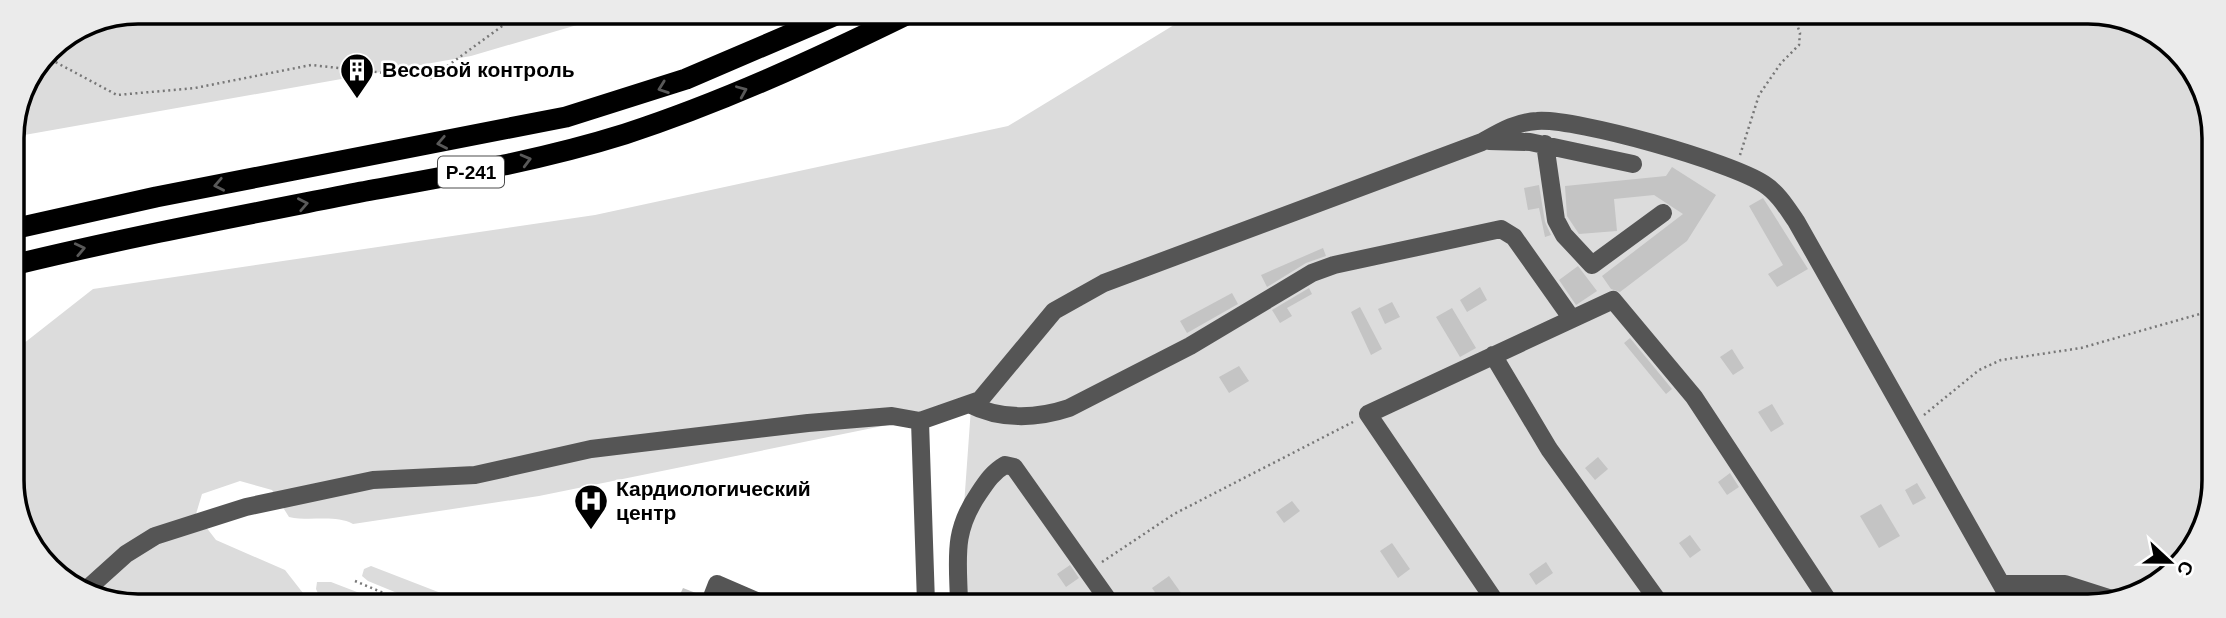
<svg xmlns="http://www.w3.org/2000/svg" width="2226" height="618" font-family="Helvetica,sans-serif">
<rect width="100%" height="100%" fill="#fff"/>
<path fill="#dcdcdc" d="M138,12L618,13L471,56L13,137L49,49L90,22Z
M1192,14L2120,16L2182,55L2211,114L2210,512L2171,575L2096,605L957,603L971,408L539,496L353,524C334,514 311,522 289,517L272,490L240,481L202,494L196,514L216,540L285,570L310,602H106L49,569L15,504L14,351L93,289L595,215L1008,126Z
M371,566L464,602H419L368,581L362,576L364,569Z
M317,582H331L383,602H322L316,589Z"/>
<path fill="#c4c4c4" d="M1672,167L1716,195L1687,241L1620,292L1611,289L1602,276L1683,214L1654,195L1614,199L1617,231L1579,234L1567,216L1565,186L1666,176Z
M1539,185L1545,222L1551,235L1545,237L1539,208L1528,210L1524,188Z
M1763,198L1808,269L1777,287L1768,274L1783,265L1749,206Z
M1323,248L1326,256L1306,263L1267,287L1261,275Z
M1578,266L1597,291L1576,305L1559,280Z
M1480,287L1487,300L1467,312L1460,300Z
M1309,288L1312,294L1287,308L1292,316L1280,323L1272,310Z
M1232,293L1238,304L1187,333L1180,321Z
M1392,302L1400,317L1385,324L1378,309Z
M1360,307L1382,349L1371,355L1351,312Z
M1452,308L1476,348L1460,357L1436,317Z
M1630,338L1672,389L1666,394L1624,343Z
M1732,349L1744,368L1733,375L1720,357Z
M1239,366L1249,381L1229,393L1219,377Z
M1772,404L1784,424L1771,432L1758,412Z
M1598,457L1608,469L1595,480L1585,468Z
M1730,473L1739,487L1727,495L1718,482Z
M1917,483L1926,498L1913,505L1905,490Z
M1292,501L1300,511L1284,523L1276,512Z
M1881,504L1900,536L1879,548L1860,516Z
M1690,535L1701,550L1690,558L1679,543Z
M1392,543L1410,569L1398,578L1380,551Z
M1546,562L1553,573L1536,585L1529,574Z
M1070,565L1079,578L1066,587L1057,574Z
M1169,576L1184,597L1175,604H1163L1152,588Z
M683,588L701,595L699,603H676Z"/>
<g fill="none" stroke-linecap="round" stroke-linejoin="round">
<path stroke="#777" stroke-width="2.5" stroke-dasharray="2 3.5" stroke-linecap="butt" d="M46,57L117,95L195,88L311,65L431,78L509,21L539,13
M1740,155L1759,95L1781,63L1799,45L1800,33L1794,16
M1924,415L1979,370L2001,360L2081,348L2210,311
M1102,562L1174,514L1353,422
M355,581L405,602"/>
<path stroke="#555" stroke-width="18" d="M1489,141L1530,142L1633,164
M1545,144L1556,220L1564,235L1592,265L1663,213
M1493,355L1549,449L1661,605
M969,404C1000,420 1036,419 1069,408L1190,346L1312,273L1334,265L1501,229L1514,237L1572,319
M920,421L926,603
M2002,584H2065L2112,599
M86,590L126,554L155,536L246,507L373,480L475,475L591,449L808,423L892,416L920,421L980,400L1054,311L1104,283L1482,142C1500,132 1516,122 1537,121C1577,118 1731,162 1764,184C1778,193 1787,208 1796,221L2013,605
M710,602L717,584L761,603
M959,603C958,558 952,532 979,493C987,481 993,472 1005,465L1014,467L1111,604
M1497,604L1368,414L1613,300L1694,397L1831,605"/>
<path stroke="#000" stroke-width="21" d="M13,229L156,197L566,117L686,79L838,14
M13,265C128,237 245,215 361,192C450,176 539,161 625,134C723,102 816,59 908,14"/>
</g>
<defs><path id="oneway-chevron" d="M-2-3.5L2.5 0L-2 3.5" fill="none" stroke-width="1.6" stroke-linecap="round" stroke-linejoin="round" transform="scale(1.75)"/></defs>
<g stroke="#595959">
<use href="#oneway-chevron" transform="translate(663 88) rotate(160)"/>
<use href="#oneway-chevron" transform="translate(742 91) rotate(-23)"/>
<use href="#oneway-chevron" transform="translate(442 143) rotate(169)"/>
<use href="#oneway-chevron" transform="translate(526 160) rotate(-15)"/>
<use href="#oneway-chevron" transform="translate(219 185) rotate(169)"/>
<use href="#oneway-chevron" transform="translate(303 204) rotate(-11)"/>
<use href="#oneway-chevron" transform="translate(80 249) rotate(-12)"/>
</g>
<defs>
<g id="building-pin" transform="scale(1.75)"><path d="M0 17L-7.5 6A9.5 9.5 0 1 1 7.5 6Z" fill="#000" stroke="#fff"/><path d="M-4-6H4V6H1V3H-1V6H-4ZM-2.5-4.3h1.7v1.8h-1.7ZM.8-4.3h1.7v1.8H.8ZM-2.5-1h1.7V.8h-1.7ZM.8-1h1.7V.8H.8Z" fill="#fff"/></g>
<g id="hospital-pin" transform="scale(1.75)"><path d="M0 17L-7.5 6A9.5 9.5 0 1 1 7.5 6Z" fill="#000" stroke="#fff"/><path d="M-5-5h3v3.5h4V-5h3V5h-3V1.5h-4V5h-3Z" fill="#fff"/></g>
</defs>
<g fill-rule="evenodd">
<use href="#building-pin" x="357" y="70"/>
<use href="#hospital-pin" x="591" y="501"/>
</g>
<g text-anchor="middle" stroke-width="5" stroke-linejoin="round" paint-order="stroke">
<rect fill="#fff" stroke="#4c4c4c" stroke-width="2" x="438" y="156.5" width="66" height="31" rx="5"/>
<g font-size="19" font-weight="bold" fill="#000">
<text x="471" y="179">Р-241</text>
</g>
<g font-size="21" font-weight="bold" fill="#000" stroke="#fff" text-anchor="start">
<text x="382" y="77">Весовой контроль</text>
<text x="616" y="496">Кардиологический<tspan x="616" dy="24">центр</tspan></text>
</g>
</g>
<path d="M0 0H2226V618H0ZM138 24H2088A114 114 0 0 1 2202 138V480A114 114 0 0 1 2088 594H138A114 114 0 0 1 24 480V138A114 114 0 0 1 138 24Z" fill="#ebebeb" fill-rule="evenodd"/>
<path fill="none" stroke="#000" stroke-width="3.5" d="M138 24H2088A114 114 0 0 1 2202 138V480A114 114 0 0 1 2088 594H138A114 114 0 0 1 24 480V138A114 114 0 0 1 138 24Z"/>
<g transform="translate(2170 562) rotate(112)" stroke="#ffffff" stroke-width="5" paint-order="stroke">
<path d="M0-5L12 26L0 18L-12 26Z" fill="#000000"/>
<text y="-10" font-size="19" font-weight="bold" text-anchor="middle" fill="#000000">С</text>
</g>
</svg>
